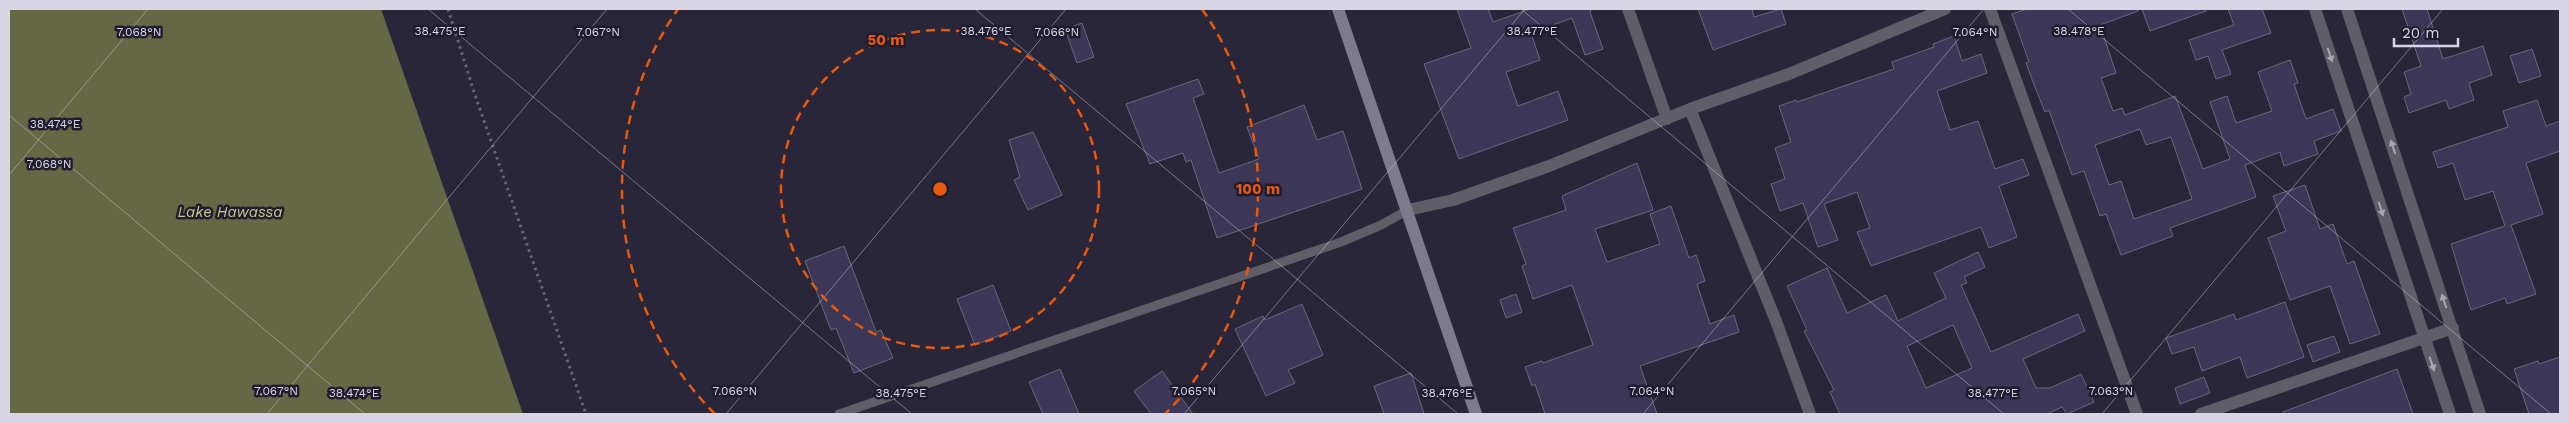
<svg xmlns="http://www.w3.org/2000/svg" width="2569" height="423" font-family="'Work Sans',sans-serif">
<rect width="100%" height="100%" fill="#29263a"/>
<path fill="#646844" d="M9,9H381L523,414H9Z"/>
<path fill="#3c3756" stroke="#6a677e" fill-rule="evenodd" d="M1457,9H1488L1493,22L1530,9H1592L1590,12L1603,49L1585,55L1572,18L1531,33L1540,60L1506,72L1518,106L1558,91L1568,120L1459,159L1424,64L1471,48Z
M1698,9H1752L1754,17L1781,9L1786,24L1713,50Z
M2027,9H2138V11L2100,25L2116,73L2101,78L2113,111L2122,108L2125,115L2175,96L2203,169L2230,159L2210,102L2227,96L2236,123L2272,111L2258,72L2290,60L2298,83L2294,84L2306,119L2333,109L2341,131L2314,141L2318,154L2284,166L2280,152L2245,165L2256,197L2170,228L2173,236L2121,255L2106,214L2100,216L2084,171L2072,175L2049,110L2045,112L2033,82L2026,63L2029,62L2012,14ZM2140,129L2146,145L2171,137L2192,199L2134,219L2121,181L2109,185L2095,145Z
M2142,9H2206V11L2150,31Z
M2228,9H2262L2271,33L2222,50L2231,74L2216,79L2208,56L2196,60L2189,40L2234,25Z
M2402,9H2427L2443,59L2483,46L2492,75L2469,83L2474,100L2449,109L2446,100L2409,113L2404,97L2411,94L2404,72L2421,66Z
M1082,23L1094,57L1077,63L1065,29Z
M1954,36L1962,61L1981,54L1987,73L1937,91L1950,130L1978,121L1995,169L2023,159L2029,175L1999,186L2017,237L1989,248L1981,227L1871,266L1857,232L1870,228L1857,192L1824,204L1838,240L1818,247L1803,203L1780,211L1771,184L1785,179L1775,148L1791,142L1779,106L1796,100L1797,102L1894,69L1892,62L1934,47L1933,44Z
M2532,49L2541,76L2519,83L2510,56Z
M1198,79L1204,94L1193,98L1219,173L1259,159L1247,127L1304,105L1317,140L1343,131L1362,189L1217,238L1191,160L1186,162L1183,153L1150,164L1126,104Z
M2537,100L2546,126L2560,121V151L2526,163L2543,214L2511,225L2536,294L2507,304L2505,298L2471,310L2451,244L2505,226L2493,191L2465,200L2453,163L2438,168L2433,152L2508,127L2503,111Z
M1033,132L1062,195L1028,210L1014,180L1020,177L1009,140Z
M1637,163L1653,210L1595,229L1607,262L1660,244L1650,214L1671,206L1689,258L1696,255L1705,281L1697,284L1710,324L1734,315L1739,332L1640,366L1657,414H1545L1535,384L1532,386L1525,367L1542,361L1543,363L1593,345L1572,285L1533,299L1522,266L1526,264L1513,228L1566,210L1562,196Z
M2305,185L2320,229L2333,224L2347,264L2354,261L2380,334L2350,344L2330,286L2290,300L2268,238L2286,231L2273,196Z
M844,246L876,332L881,330L893,358L854,373L836,328L831,330L805,261Z
M1978,252L1985,267L1964,277L1967,283L1961,285L1991,352L2078,314L2085,331L2023,359L2036,388H2050L2081,374L2094,402L2067,414L2062,407L2047,414H1840L1830,392L1834,390L1804,331L1807,330L1787,286L1827,268L1847,313L1886,295L1898,321L1946,298L1934,273ZM1953,325L1972,368L1926,388L1907,346Z
M993,285L1011,331L975,345L957,299Z
M1516,294L1522,312L1506,318L1500,300Z
M2285,302L2304,357L2247,378L2240,357L2202,371L2194,347L2172,354L2166,338L2234,314L2236,320Z
M1302,304L1323,355L1288,370L1295,383L1266,396L1235,329L1263,316L1265,320Z
M2334,336L2340,352L2313,362L2307,345Z
M2560,357V414H2529L2514,369L2538,361L2539,364Z
M1060,369L1079,414H1043L1029,382Z
M2397,369L2413,414H2283V412Z
M1162,371L1193,414H1151L1134,391Z
M1411,373L1424,414H1384L1374,386Z
M2204,377L2210,393L2180,404L2175,388Z"/>
<g fill="none" stroke-linecap="round" stroke-linejoin="round">
<path stroke="#676576" stroke-width="3" stroke-dasharray="2.5 4" stroke-linecap="butt" d="M448,9L475,95L586,414"/>
<path stroke="#5f5e68" stroke-width="9" d="M839,414L1341,242L1381,225L1408,210"/>
<path stroke="#5f5e68" stroke-width="12" d="M1628,9L1667,119
M1990,9L2137,414
M2315,9L2450,414
M2347,9L2480,414
M1690,109L1776,321L1810,414
M1408,210L1453,200L1549,166L1690,109L1789,74L1945,9
M2201,414L2453,328"/>
<path stroke="#7d7b8b" stroke-width="12" d="M1338,9L1476,414"/>
</g>
<defs><path id="oneway-solid" d="M-6-.8H1V-3.2L6.5 0L1 3.2V.8H-6Z" transform="scale(1.25)"/></defs>
<g fill="#a8a6b2">
<use href="#oneway-solid" transform="translate(2330 55) rotate(72)"/>
<use href="#oneway-solid" transform="translate(2393 147) rotate(-108)"/>
<use href="#oneway-solid" transform="translate(2381 209) rotate(72)"/>
<use href="#oneway-solid" transform="translate(2444 301) rotate(-108)"/>
<use href="#oneway-solid" transform="translate(2432 364) rotate(71)"/>
</g>
<path fill="none" stroke="#d8d6e4" stroke-width="1" stroke-opacity="0.45" d="M428,9L912,414M975,9L1458,414M1521,9L2004,414M2068,9L2551,414M9,115L365,414M9,175L148,9M267,414L607,9M726,414L1066,9M1184,414L1525,9M1643,414L1984,9M2102,414L2443,9"/>
<g fill="none" stroke="#e8590c" stroke-width="2.5" stroke-dasharray="9 6">
<circle cx="940" cy="189" r="159"/>
<path d="M715 414A318 318 0 0 1 678 9M1202 9A318 318 0 0 1 1165 414"/>
</g>
<g text-anchor="middle" stroke-width="5" stroke-linejoin="round" paint-order="stroke">
<g font-size="15" font-style="italic" fill="#c4cc8c" stroke="#201c2f">
<text x="230" y="217">Lake Hawassa</text>
</g>
</g>
<g font-size="12" text-anchor="middle" fill="#d8d6e4" stroke="#201c2f" stroke-width="5" stroke-linejoin="round" paint-order="stroke">
<text x="986" y="35">38.476°E</text>
<text x="1532" y="35">38.477°E</text>
<text x="2079" y="35">38.478°E</text>
<text x="440" y="35">38.475°E</text>
<text x="139" y="36">7.068°N</text>
<text x="598" y="36">7.067°N</text>
<text x="1057" y="36">7.066°N</text>
<text x="1975" y="36">7.064°N</text>
<text x="55" y="128">38.474°E</text>
<text x="49" y="168">7.068°N</text>
<text x="276" y="395">7.067°N</text>
<text x="735" y="395">7.066°N</text>
<text x="1194" y="395">7.065°N</text>
<text x="1652" y="395">7.064°N</text>
<text x="2111" y="395">7.063°N</text>
<text x="354" y="397">38.474°E</text>
<text x="901" y="397">38.475°E</text>
<text x="1447" y="397">38.476°E</text>
<text x="1993" y="397">38.477°E</text>
</g>
<circle cx="940" cy="189" r="8" fill="#e8590c" stroke="#201c2f" stroke-width="2.5"/>
<g font-size="15" text-anchor="middle" font-weight="bold" fill="#e8590c" stroke="#201c2f" stroke-width="5" stroke-linejoin="round" paint-order="stroke">
<text x="886" y="45">50 m</text>
<text x="1258" y="194">100 m</text>
</g>
<rect width="2569" height="423" fill="none" stroke="#d8d6e4" stroke-width="20"/>
<path d="M2394 38v8h64v-8" fill="none" stroke="#d8d6e4" stroke-width="2.5"/>
<text x="2402" y="38" font-size="15" fill="#d8d6e4" stroke="#201c2f" stroke-width="4" paint-order="stroke">20 m</text>
</svg>
